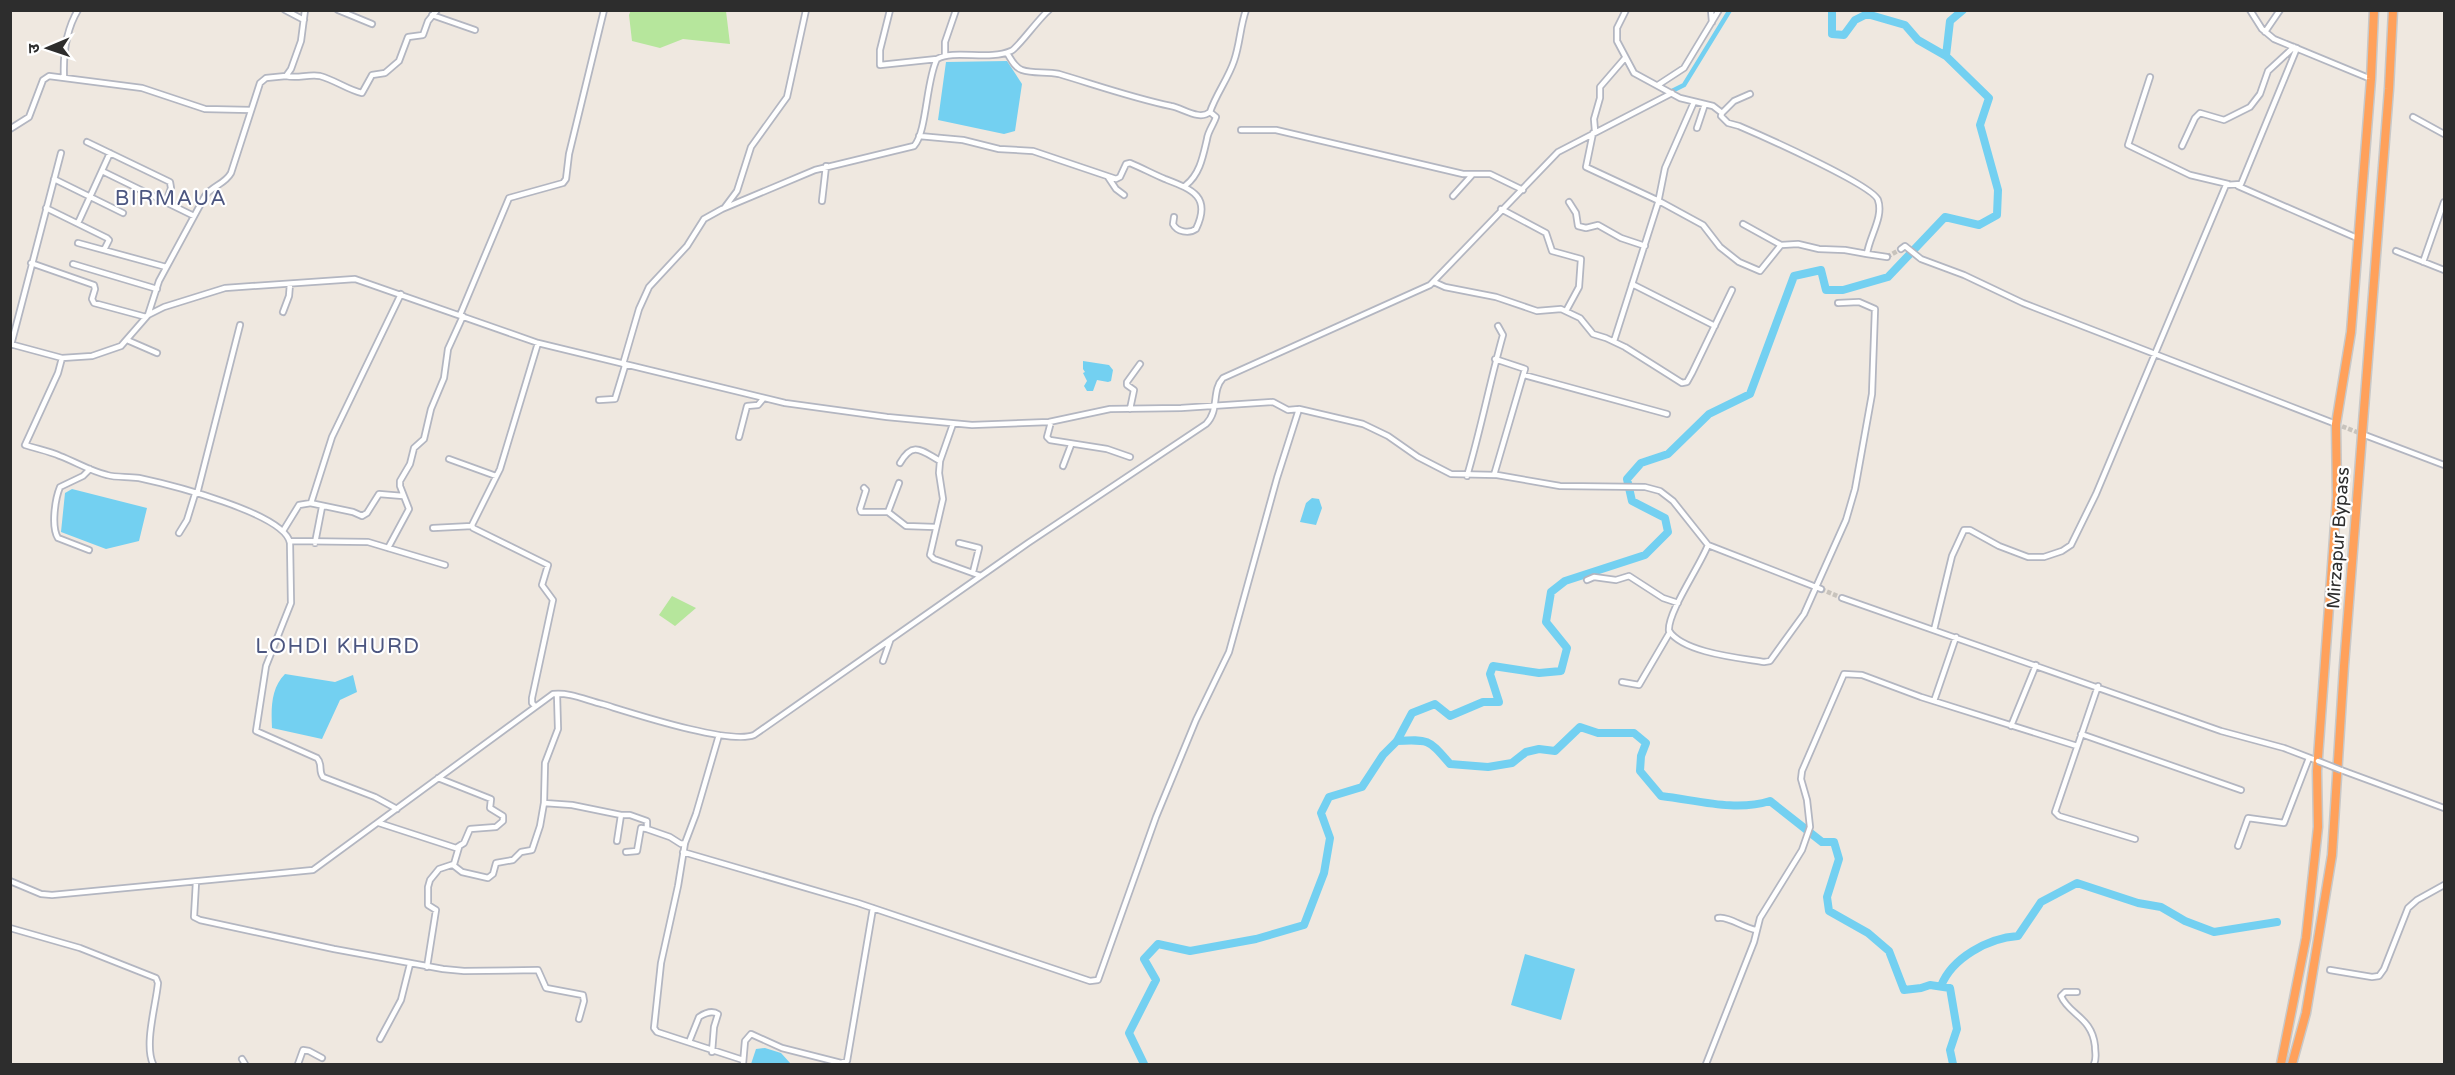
<svg xmlns="http://www.w3.org/2000/svg" width="2455" height="1075" font-family="'Varela Round','Noto Sans Devanagari',sans-serif">
<rect width="100%" height="100%" fill="#efe8e0"/>
<path fill="#b6e69c" d="M631,10L726,11L730,44L683,39L660,48L632,41L629,15Z
M672,596L696,608L675,626L659,615Z"/>
<path fill="#73d0f1" d="M1007,61L1022,84L1015,131L1004,134L938,120L946,62Z
M1083,361L1109,365L1113,370L1111,381L1108,382L1097,380L1093,391H1087L1084,386L1087,381L1083,373L1085,372L1083,369Z
M72,489L147,508L139,541L106,549L61,532L65,493Z
M1312,498L1319,499L1322,508L1316,525L1300,522L1306,503Z
M285,674L335,682L353,675L357,692L340,700L322,739L272,728C271,708 271,688 285,674Z
M1525,954L1575,969L1561,1020L1511,1005Z
M765,1048L781,1053L791,1064H751L756,1049Z"/>
<g fill="none" stroke-linecap="round" stroke-linejoin="round">
<path stroke="#73d0f1" stroke-width="4.5" d="M1668,93L1684,85L1730,10"/>
<path stroke="#73d0f1" stroke-width="8" d="M1832,10V34L1844,35L1855,20L1867,14L1905,25L1918,40L1946,56
M1397,741C1430,739 1429,740 1450,764L1488,767L1512,763L1526,752L1539,749L1555,751L1580,727L1598,733H1634L1646,743L1641,756L1640,771L1661,796C1697,800 1735,812 1770,801L1822,842H1834L1839,859L1827,897L1829,911L1868,933L1889,951L1904,990L1921,988L1930,985L1950,988L1957,1029L1950,1050L1953,1064
M1941,986C1952,958 1988,938 2018,936L2041,902L2077,883L2138,903L2161,907L2185,921L2214,932L2277,922
M1144,1064L1129,1033L1156,980L1144,959L1158,944L1190,951L1256,939L1304,925L1324,873L1330,838L1321,813L1329,797L1362,787L1383,755L1397,741L1412,713L1435,704L1450,716L1483,702H1499L1490,674L1493,666L1539,673L1561,671L1567,648L1546,622L1551,592L1565,581L1645,555L1668,532L1665,518L1632,501L1627,479L1641,463L1668,454L1709,414L1750,394L1794,276L1821,270L1826,290H1843L1888,277L1945,217L1979,225L1997,215L1998,190L1980,125L1989,98L1946,56L1950,21L1963,10"/>
<path stroke="#c8c3bc" stroke-width="4.5" stroke-dasharray="4.5 2" stroke-linecap="butt" d="M1887,257L1901,249
M2336,424L2362,434
M1821,589L1842,598"/>
<g stroke="#b3b6c1" stroke-width="8">
<path id="street" d="M285,10L304,20
M338,10L372,24
M890,10L880,50V65L937,59
M1626,10L1617,28V41L1634,73L1680,98L1713,106L1722,113L1721,116L1728,123L1739,126C1760,135 1873,185 1878,200C1884,217 1869,237 1867,254L1887,257
M1711,10L1712,22
M2250,10L2262,29L2274,39L2371,79
M432,15L475,30
M2265,32L2280,10
M1007,53C1011,59 1014,67 1022,70C1033,74 1047,71 1059,74C1096,85 1133,98 1171,106C1183,108 1199,121 1210,112C1216,94 1228,79 1234,61C1240,44 1240,27 1246,10
M945,55V42L956,10
M286,76C297,79 308,74 320,76C335,80 348,90 362,93L372,75L385,73L399,61L408,37L423,35L428,21L437,10
M2150,77L2128,145L2190,175L2228,184
M64,78C63,55 66,30 78,10
M1658,85L1684,68L1719,10
M1722,113L1734,101L1750,94
M2413,117L2444,134
M1697,128L1705,104
M10,129L29,117L43,80L49,76L142,88L205,109L251,110
M1241,130H1276L1463,174H1490L1523,190
M1595,131L1594,119L1600,98V87L1625,58
M1593,133L1586,167L1659,201L1703,225L1720,247L1739,262L1760,271L1781,245
M919,136L963,140L999,149L1033,151L1116,179L1120,177L1126,164L1130,163C1142,168 1153,174 1165,179C1191,189 1212,196 1196,229C1189,234 1177,232 1173,224L1174,217
M87,142L170,182L171,188L166,202
M2182,146L2195,118L2200,113L2224,120L2250,107L2260,94L2268,71L2294,47
M102,171L194,216
M1108,177L1116,189L1124,195
M54,179L123,213
M1186,185C1200,174 1203,156 1207,139C1208,131 1214,124 1216,117L1210,112
M2238,186L2357,238
M1453,196L1472,175
M822,201L826,166
M1569,202L1576,213L1578,226L1586,228L1598,225L1621,238L1645,246
M725,207L737,191L751,147L787,97L806,10
M46,208L107,238L109,240L104,250
M1501,209L1546,233L1552,251L1581,259L1579,287L1566,311
M78,223L110,153
M1743,224L1781,245L1798,244L1819,249L1845,250L1867,254
M78,243L166,267
M1901,249L1905,246L1921,259L1964,275L2023,303L2336,424
M2396,251L2444,270
M2423,262L2444,202
M31,263L94,285L95,289L92,299L94,303L146,317
M73,264L157,289
M1434,282L1445,287L1496,297L1537,311L1561,309L1580,318L1593,334L1606,338L1625,347L1682,383L1687,382L1692,373L1732,290
M1632,284L1715,326
M283,312L289,296L290,284
M148,315L159,281L205,196C212,186 225,184 231,173L260,83L266,78L286,76L291,69L301,41L305,10
M460,315L509,198L563,183L566,179L569,154L604,10
M127,340L157,353
M1614,341L1658,203L1665,168L1694,102
M10,344L62,358L92,356L121,346L148,315L164,307L225,288L355,279L538,343L785,403L887,417L972,425L1049,422L1110,409L1181,408L1273,402L1288,410L1299,409L1363,424L1388,436L1418,457L1451,474L1497,475L1560,486L1645,487L1660,491L1673,501L1708,545L1821,589
M11,345L61,153
M62,358L58,373L25,445C37,449 49,451 60,456C76,462 90,471 107,475C117,478 128,476 139,478C167,484 285,513 290,543L291,603L266,666L256,731L317,758C323,764 318,771 323,777L375,797L397,809
M623,364L639,309L649,287L687,246L704,219L722,209L815,170L914,146C927,132 926,80 937,59C954,49 989,61 1011,51C1018,48 1038,19 1049,10
M1524,375L1667,414
M599,400L615,399L625,366
M1130,409L1134,390L1127,385V382L1140,364
M1051,422L1047,437L1050,440L1107,449L1130,457
M953,424L940,461L939,473L943,499L930,555L934,559L981,576
M2362,434L2444,465
M739,437L747,406L758,405L763,399
M449,459L496,476
M900,463C913,440 922,451 940,461
M1063,466L1071,445
M1494,475L1525,369L1495,359
M1467,476C1481,429 1490,381 1503,335L1498,326
M864,488L866,490L860,509L861,512H888L906,526L935,527
M197,494L240,325
M310,503L353,512L362,516L367,513L379,494L403,496
M888,512L899,483
M433,528L472,526
M283,531L299,505L311,503L332,437L401,294
M179,533L187,520L195,494
M290,541L368,542L445,565
M315,543L322,507
M959,543L979,548L973,572
M1708,545C1700,566 1667,613 1669,631C1684,653 1740,658 1764,662L1770,661L1804,614L1846,520L1855,489L1872,394L1875,309L1859,302L1838,303
M388,548L409,509L400,486V481L410,464L414,448L424,439L431,409L444,378L448,349L463,316
M89,550L58,538C51,527 55,499 60,487L83,476L90,469
M1587,580L1594,577L1616,580L1629,576L1663,598L1678,603
M1842,598L2221,731L2284,748L2318,761
M1934,630L1952,556L1964,530H1970L1999,546L2028,557H2044L2062,551L2071,545L2096,494L2226,185L2241,184L2297,48
M883,661L890,641
M1622,682L1639,685L1670,632
M2098,686L2055,812L2059,816L2135,839
M557,694L558,729L545,763L544,803L572,805L621,815H630L647,821V829L670,837L681,844L685,843
M1934,701L1956,637
M535,706L532,703V698L553,600L542,585L548,565L473,528L472,525L500,469L538,343
M2011,726L2036,665
M2081,734L2241,790
M719,735L696,814L685,843L678,886L661,963L654,1028L657,1032L743,1060
M2341,770L2444,808
M379,823L456,848L464,843L470,829L496,827L503,821V816L490,808L491,799L438,778
M617,841L621,815
M2238,846L2248,818L2284,823L2309,758
M626,852L637,851L641,828L647,829
M683,852L858,903L1090,981L1098,980L1156,817L1196,720L1229,652L1277,478L1299,409
M453,865L462,872L488,878L493,874L496,863L513,860L521,852L532,850L540,826L544,803
M10,881L41,894L52,895L313,870L553,694C569,692 586,700 602,704C632,713 729,745 754,735L1028,543L1206,424C1220,410 1211,391 1223,378L1430,285L1558,152L1672,93
M196,882L194,917L200,920L334,949L443,969L464,971L538,970L546,988L583,995L584,1001L579,1019
M1718,918C1728,916 1744,928 1756,930
M10,928L80,948L156,978L158,983C156,1005 144,1044 153,1064
M427,967L436,910L428,905V887L430,880L439,869L454,864L459,847
M2330,970L2372,977L2379,976L2384,969L2408,908L2417,900L2444,885
M2077,992H2065L2061,996C2069,1015 2092,1017 2095,1046C2095,1053 2097,1058 2094,1064
M380,1039L401,1000L410,964
M689,1042L699,1017C705,1013 712,1010 718,1014L714,1027L712,1052
M242,1059L245,1064
M298,1064L303,1050L309,1051L322,1058
M743,1064L745,1041L751,1034L782,1048L841,1063L847,1061L873,908
M1706,1064L1754,942L1760,918L1802,850L1810,827L1807,800L1801,779L1802,771L1844,674L1862,675L1921,697L2077,746"/>
</g>
<g stroke="#c8c8c8" stroke-width="11">
<path id="highway" d="M2281,1064L2306,938L2318,827L2317,771L2337,497L2336,424L2351,332L2371,79L2374,10
M2292,1064L2306,1013L2332,855L2344,666L2389,89L2393,10"/>
</g>
<use href="#street" stroke="#fff" stroke-width="4.5"/>
<use href="#highway" stroke="#ffa15b" stroke-width="8"/>
<g stroke="#b3b6c1" stroke-width="8" stroke-linecap="butt">
<path id="street-bridge" d="M2318,761L2341,770"/>
</g>
<use href="#street-bridge" stroke="#fff" stroke-width="4.5"/>
</g>
<g text-anchor="middle" stroke-width="4.5" stroke-linejoin="round" paint-order="stroke">
<g font-size="18" fill="#2d2d2d" stroke="#fff">
<text transform="translate(2338 538) rotate(-86)" y="6">Mirzapur Bypass</text>
</g>
<g font-size="21" letter-spacing="1.5" fill="#4c5680" stroke="#fff">
<text x="171" y="205">BIRMAUA</text>
<text x="338" y="653">LOHDI KHURD</text>
</g>
</g>
<rect width="2455" height="1075" fill="none" stroke="#2d2d2d" stroke-width="24"/>
<g transform="translate(48 48) rotate(268)" stroke="#ffffff" stroke-width="4.5" paint-order="stroke">
<path d="M0-4.5L10 22L0 15L-10 22Z" fill="#2d2d2d"/>
<text y="-9" font-size="16" font-weight="bold" text-anchor="middle" fill="#2d2d2d">उ</text>
</g>
</svg>
